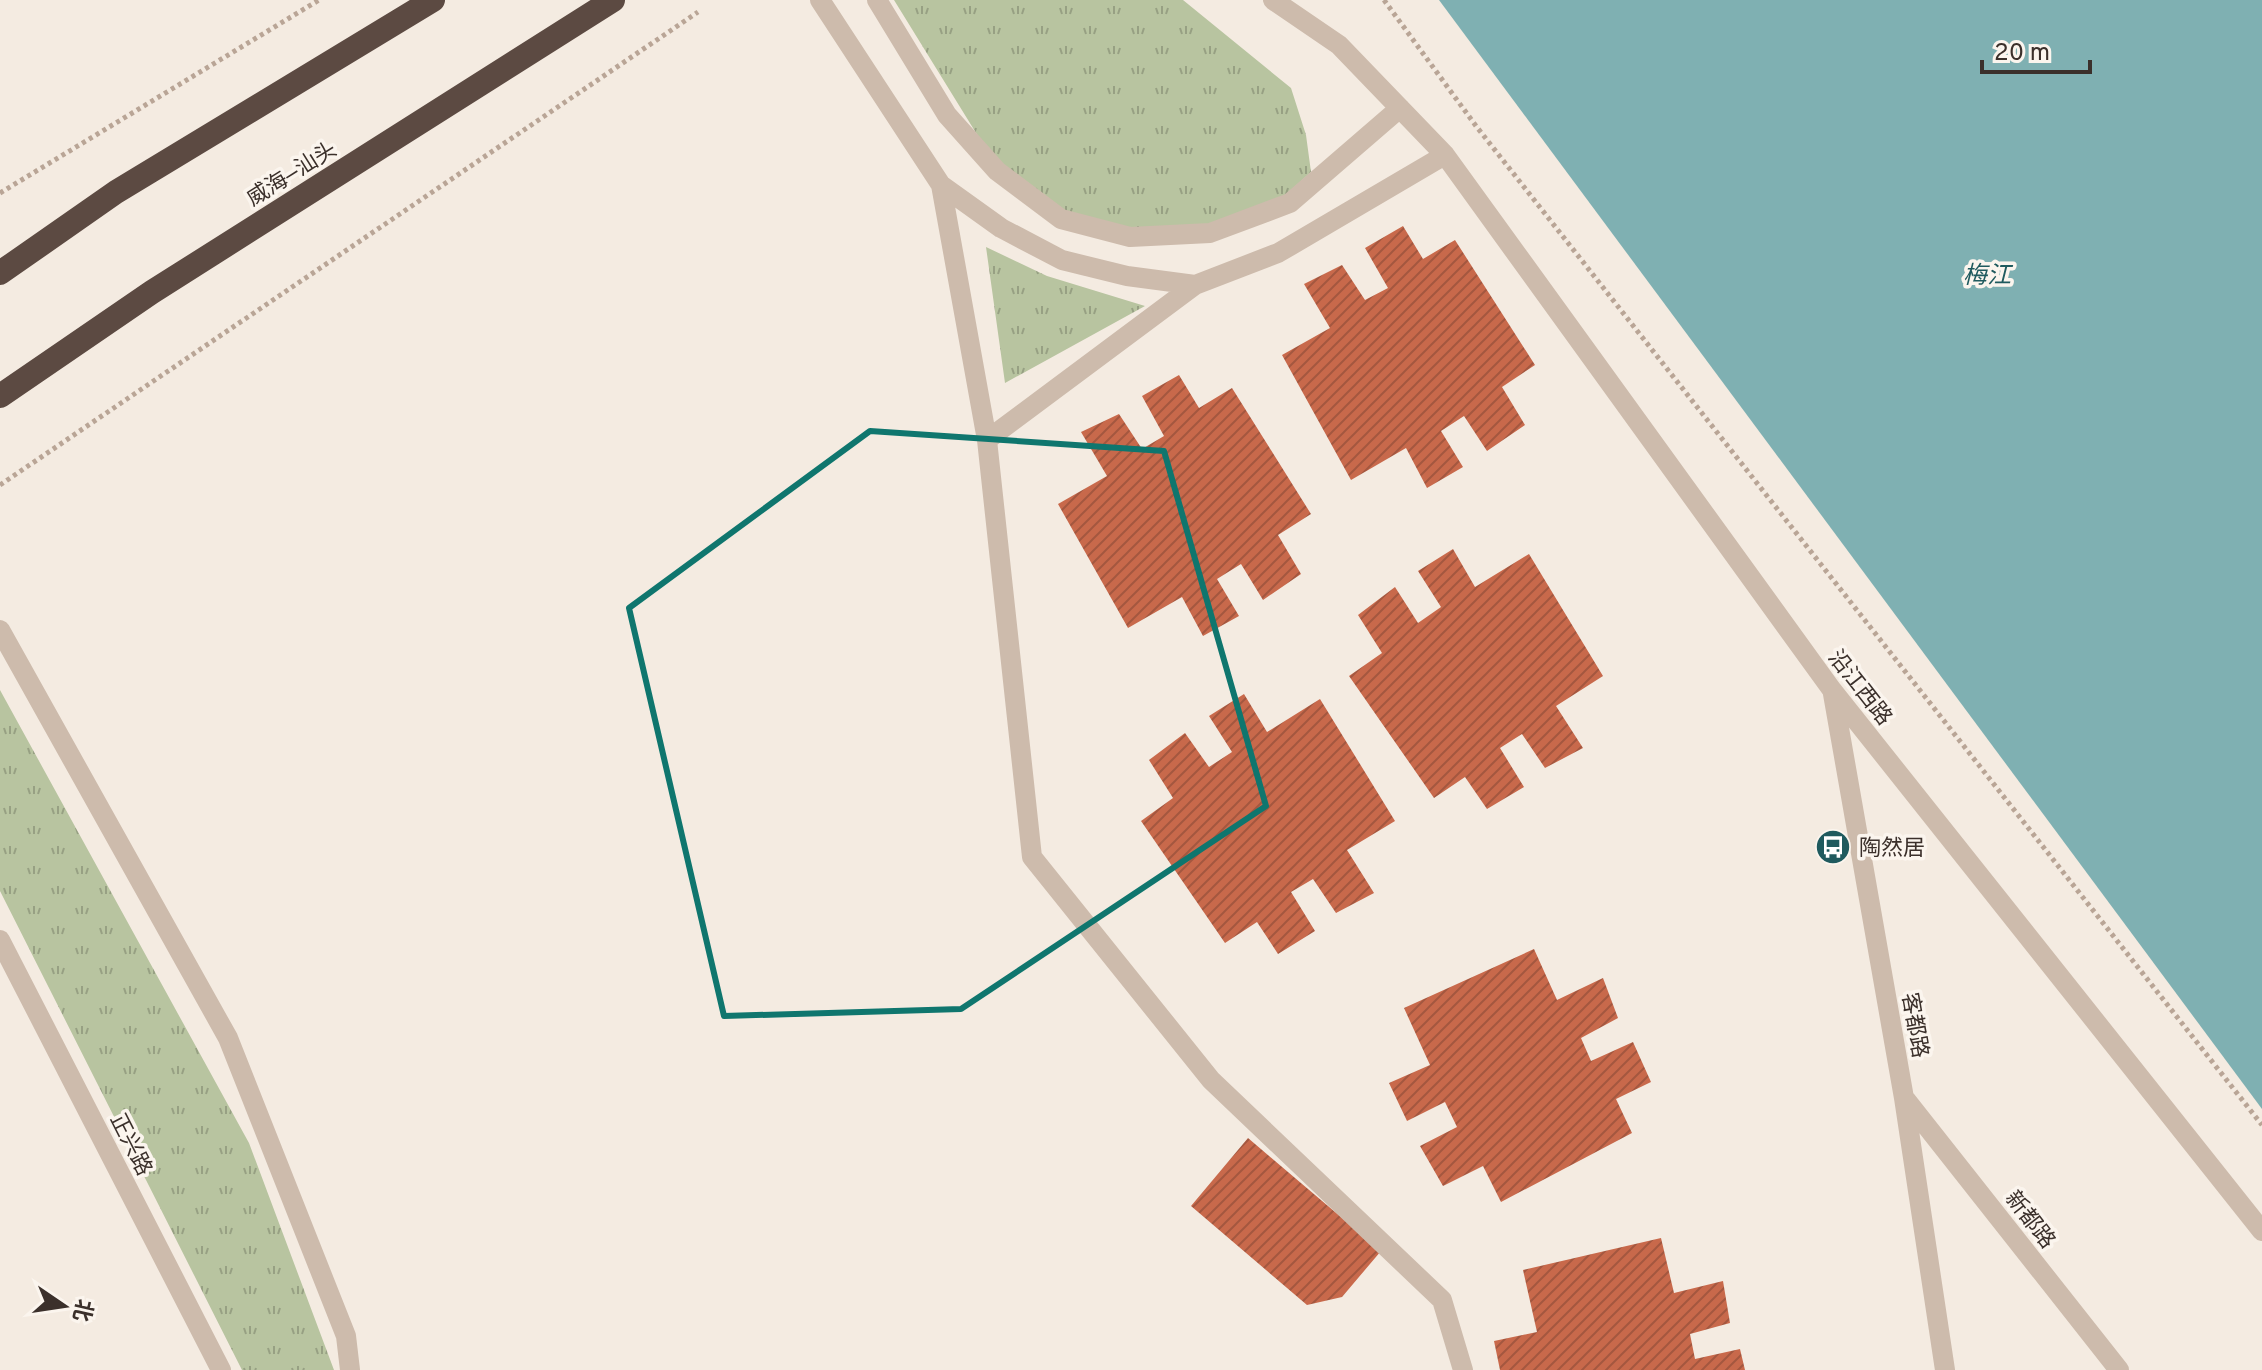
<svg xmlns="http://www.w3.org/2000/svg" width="2262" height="1370" font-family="Overpass,'Noto Sans SC',sans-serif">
<defs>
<pattern id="grass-tufts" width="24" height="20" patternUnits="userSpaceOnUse" patternTransform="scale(2)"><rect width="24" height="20" fill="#b8c4a0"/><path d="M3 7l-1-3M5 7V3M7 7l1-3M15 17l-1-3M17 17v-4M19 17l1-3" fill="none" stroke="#97a083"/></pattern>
<pattern id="building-hatch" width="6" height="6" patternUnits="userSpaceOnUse" patternTransform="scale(2)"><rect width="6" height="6" fill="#c8694b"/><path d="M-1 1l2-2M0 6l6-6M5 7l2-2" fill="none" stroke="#a4573f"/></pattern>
</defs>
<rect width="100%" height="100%" fill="#f4ebe1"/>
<path fill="url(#grass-tufts)" d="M894,0H1183L1291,88L1306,135L1311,172L1280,200L1172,240L1061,216L989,154Z
M986,247L1047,276L1145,306L1005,383Z
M0,690L249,1143L334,1370H242L0,891Z"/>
<path fill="#7fb0b2" d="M1439,0H2262V1109Z"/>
<path fill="url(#building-hatch)" d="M1403,226L1423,259L1455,240L1535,365L1502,387L1525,425L1487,451L1464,416L1441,431L1463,467L1427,488L1406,448L1351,480L1282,355L1330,328L1304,284L1342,265L1365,300L1388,288L1365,248Z
M1179,375L1199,408L1232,388L1311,514L1278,535L1301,574L1263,600L1241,564L1217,579L1239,616L1203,636L1182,597L1128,628L1058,504L1107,476L1081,432L1119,414L1142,449L1164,436L1142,396Z
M1453,549L1475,587L1529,554L1603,676L1556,706L1583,748L1545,768L1522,734L1500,748L1524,787L1487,809L1465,777L1434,798L1349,676L1382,653L1358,615L1395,587L1418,623L1441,607L1418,571Z
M1244,694L1267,732L1320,699L1395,821L1347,850L1374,893L1336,913L1313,879L1291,892L1315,931L1278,954L1257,922L1225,943L1141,821L1173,798L1149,760L1185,733L1209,767L1232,752L1209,716Z
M1534,949L1557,1000L1603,978L1618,1018L1581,1038L1591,1061L1633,1042L1651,1082L1616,1099L1632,1133L1501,1202L1483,1166L1443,1186L1420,1146L1457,1127L1445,1102L1407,1121L1389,1083L1430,1065L1404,1008Z
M1248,1138L1381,1251L1342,1297L1307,1305L1191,1206Z
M1661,1238L1674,1293L1723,1281L1730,1323L1690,1334L1695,1359L1740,1349L1745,1370H1500L1494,1341L1537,1332L1523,1270Z"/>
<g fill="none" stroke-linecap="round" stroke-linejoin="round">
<path stroke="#b9a596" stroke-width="5" stroke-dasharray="4 4" stroke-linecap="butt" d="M1384,0L1476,126L2262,1125
M0,193L319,0
M0,485L698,12"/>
<path stroke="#cdbbac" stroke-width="20" d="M820,0L941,185L1001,228L1062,260L1127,276L1195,285L1278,253L1445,155
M877,0L947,115L997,171L1061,219L1130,237L1210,233L1290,203L1400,108
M1273,0L1339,45L1445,155L1832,690L2262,1231
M941,185L987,440L1195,285
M987,440L1032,857L1211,1080L1442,1300L1463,1370
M0,630L228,1038L346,1336L350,1370
M1833,694L1904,1098L1945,1370
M0,940L221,1370
M1906,1100L2119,1370"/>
<path stroke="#5c4a42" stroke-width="24" d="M0,273L116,192L433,0
M0,396L152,292L613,0"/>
</g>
<path fill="none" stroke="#0f766e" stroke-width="6" stroke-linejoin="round" d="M870,431L1164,451L1266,806L961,1009L724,1016L629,608Z"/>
<defs>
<g id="bus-disc" transform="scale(1.8)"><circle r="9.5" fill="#1f5a5e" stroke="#fbf5ee"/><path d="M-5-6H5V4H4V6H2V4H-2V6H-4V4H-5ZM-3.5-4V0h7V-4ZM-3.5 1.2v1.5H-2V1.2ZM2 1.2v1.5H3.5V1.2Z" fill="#fff"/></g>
</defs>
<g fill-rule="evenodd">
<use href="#bus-disc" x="1833" y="847"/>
</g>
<g text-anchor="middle" stroke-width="7" stroke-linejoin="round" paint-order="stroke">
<g font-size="22" fill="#3b302b" stroke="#fbf5ee">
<text transform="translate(291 173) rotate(-32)" y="8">威海—汕头</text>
<text transform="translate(1861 687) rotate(52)" y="8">沿江西路</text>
<text transform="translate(1916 1025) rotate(80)" y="8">客都路</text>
<text transform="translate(132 1144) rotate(63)" y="8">正兴路</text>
<text transform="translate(2031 1219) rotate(52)" y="8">新都路</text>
</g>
<g font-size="22" fill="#3b302b" stroke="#fbf5ee" text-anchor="start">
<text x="1859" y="855">陶然居</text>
</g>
<g font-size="24" font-style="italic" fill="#1f5a5e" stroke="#fbf5ee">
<text x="1987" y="283">梅江</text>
</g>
</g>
<g transform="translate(64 1306) rotate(103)" stroke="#fbf5ee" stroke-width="6" paint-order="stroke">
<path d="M0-6L14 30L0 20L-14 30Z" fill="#3b302b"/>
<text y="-12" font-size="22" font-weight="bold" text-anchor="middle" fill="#3b302b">北</text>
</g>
<path d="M1982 60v12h108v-12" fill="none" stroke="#3b302b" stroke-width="4"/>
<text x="1994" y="60" font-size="24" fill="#3b302b" stroke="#fbf5ee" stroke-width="6" paint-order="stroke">20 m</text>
</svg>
